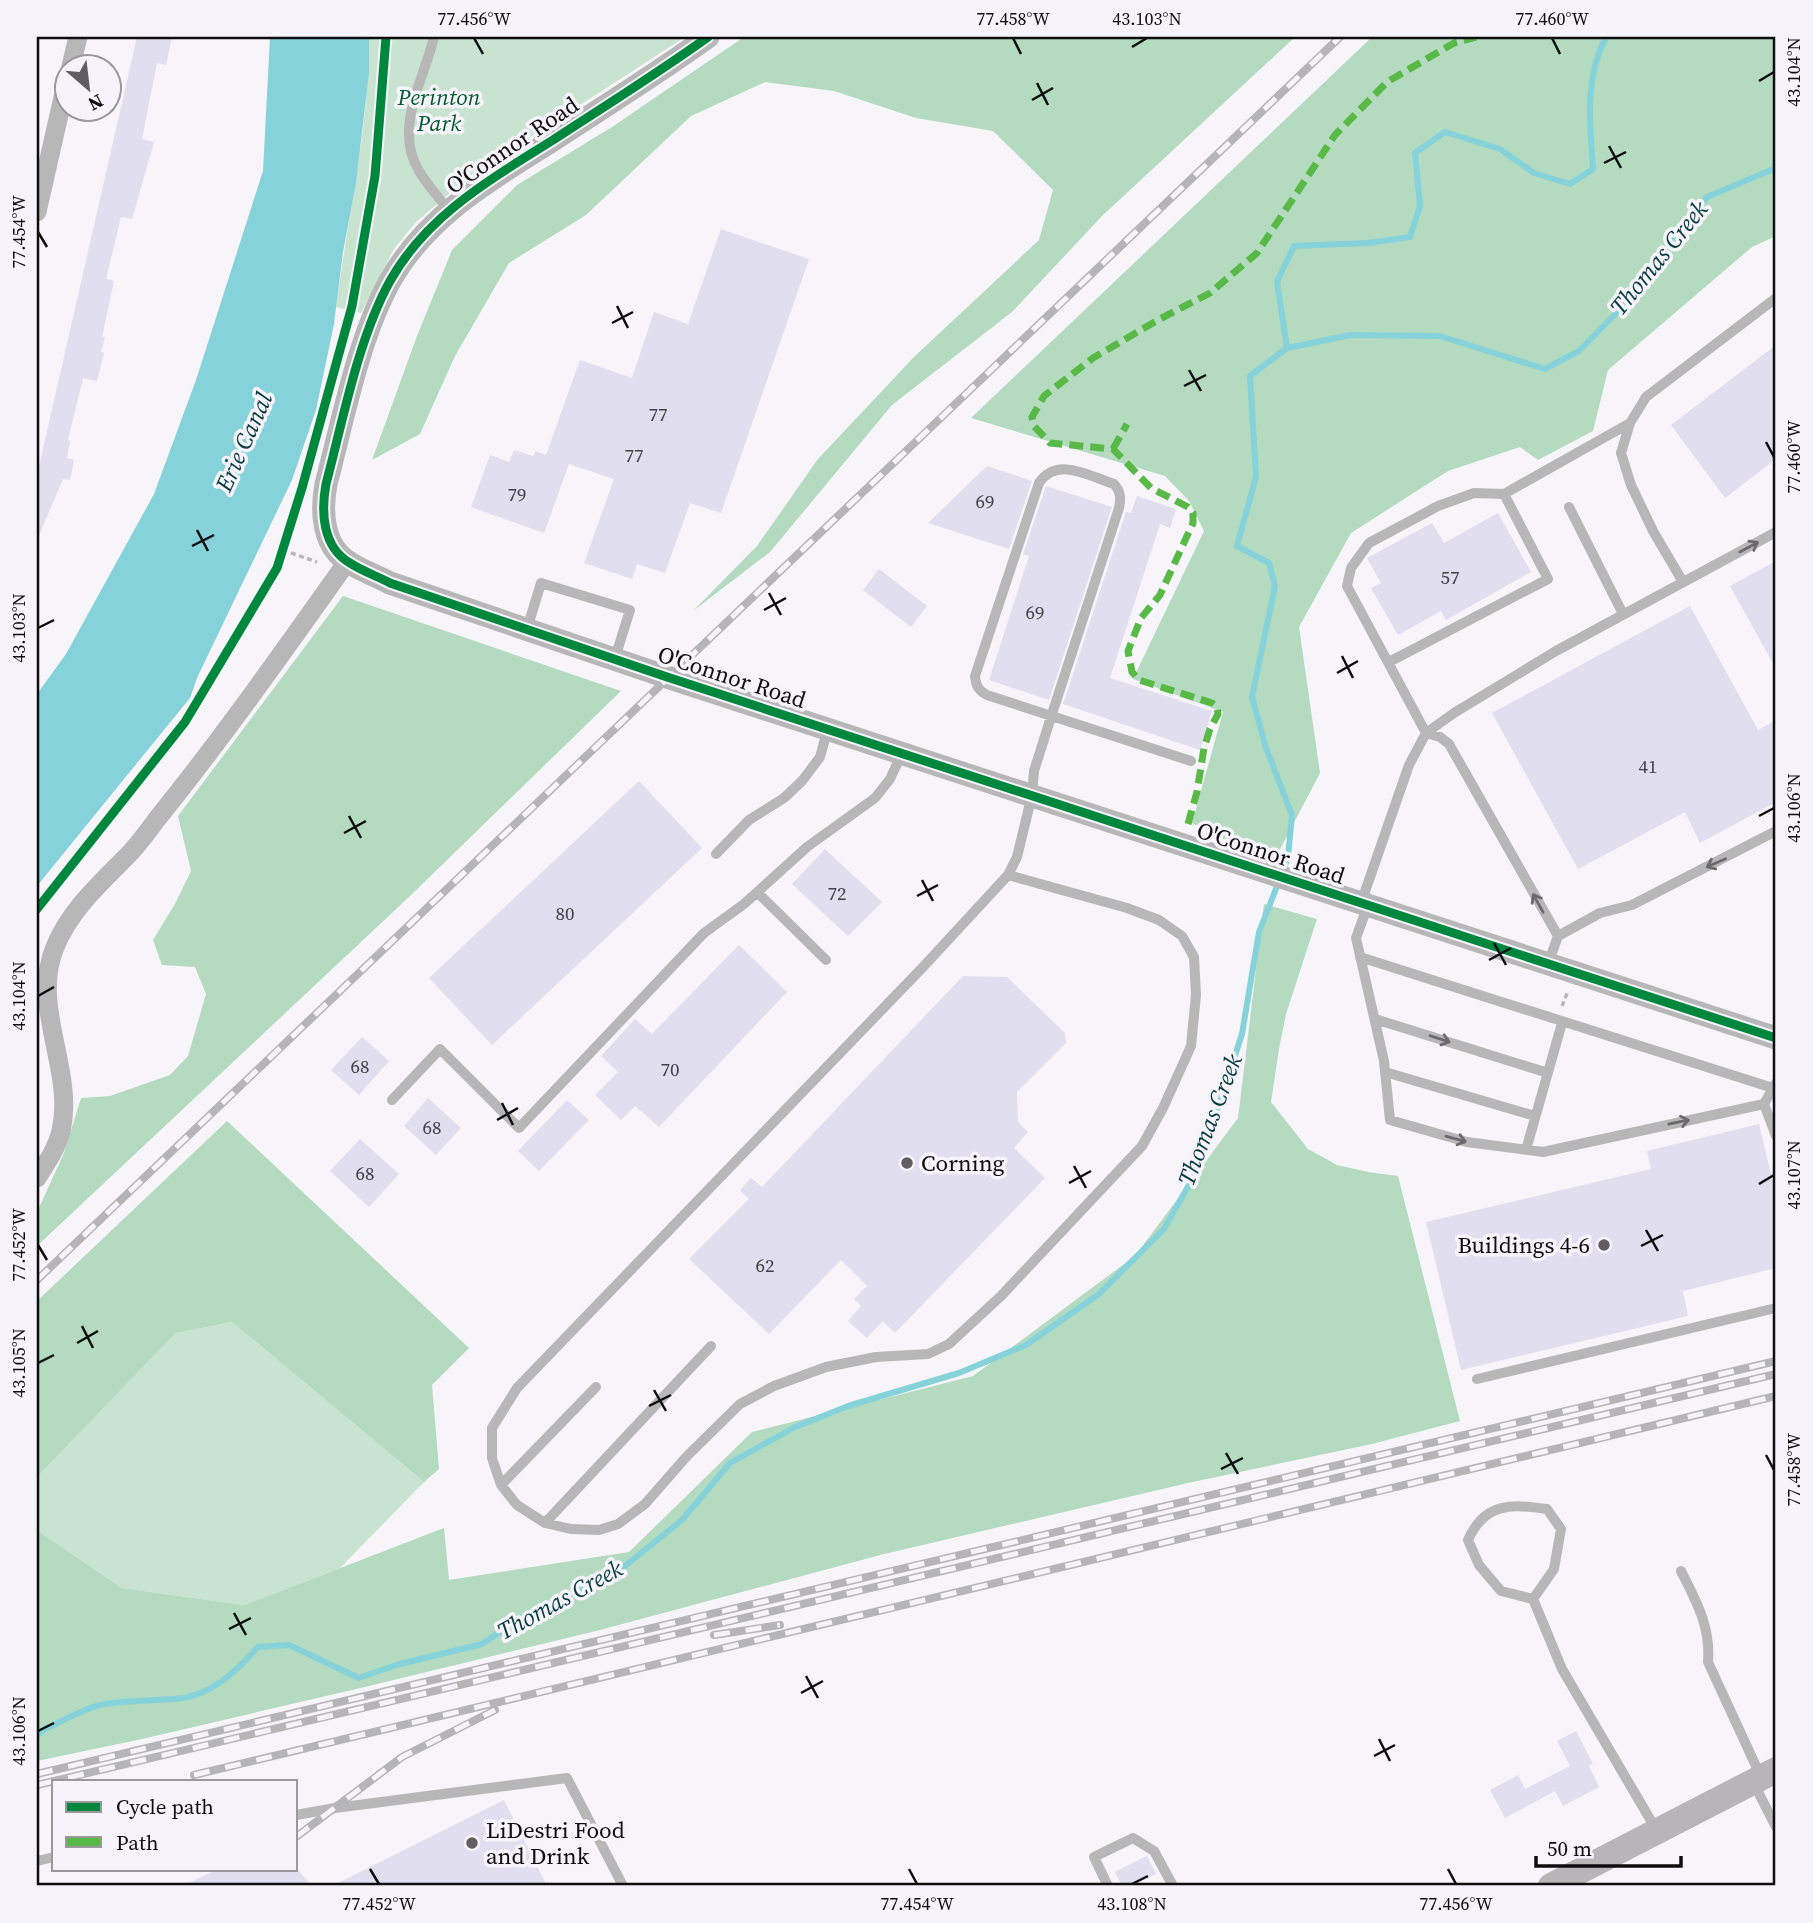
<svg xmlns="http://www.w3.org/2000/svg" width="1813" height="1923" font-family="'Source Serif 4',serif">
<rect width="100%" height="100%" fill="#f7f5f9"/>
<path fill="#c9e3d1" d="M369,37H685L469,177L416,222L394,249L361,313L336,307C348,217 369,128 369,37Z
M232,1322L424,1482L340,1568L244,1605L122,1588L37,1530V1477L176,1333Z"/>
<path fill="#b4dac0" d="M744,37H1295L1102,216L1012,312L892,405L770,552L693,611L757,546L818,459L914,357L1039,240L1053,190L993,131L916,118L834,91L765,82L691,116L586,215L509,263L455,356L420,434L372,460L417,336L452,250L517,185L612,127Z
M1372,37H1776V236L1752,247L1608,370L1593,431L1538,460L1520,447L1448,471L1351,533L1299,627L1320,773L1277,855L1224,839L1192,823L1223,712L1133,679L1204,531L1189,501L1165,476L971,418Z
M343,596L621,691L410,896L37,1246V1212L64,1153L81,1098L110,1096L170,1075L188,1056L206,994L195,967L162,965L153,940L176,902L191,871L178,816Z
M1264,904L1317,919L1286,1014L1279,1049L1271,1102L1308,1149L1337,1165L1368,1172L1398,1176L1460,1421L1372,1444L1188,1483L884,1554L600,1630L369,1686L142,1739L37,1761V1530L122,1588L244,1605L444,1528L449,1580L629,1552L752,1432L973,1376L1135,1256L1238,1118Z
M227,1121L469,1348L432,1385L439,1469L424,1482L232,1322L176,1333L37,1477V1301Z"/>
<path fill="#86d2da" d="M270,37H369V73L356,183L343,252L334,324L316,410L292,480L197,678L190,698L37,886V694L66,654L154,494L196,380L263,171Z"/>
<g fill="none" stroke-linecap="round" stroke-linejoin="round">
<path stroke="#86d2da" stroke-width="6" d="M1287,348L1277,282L1294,246L1368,243L1410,237L1420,206L1415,153L1445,132L1500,149L1534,173L1570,184L1593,169C1590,123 1584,79 1606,37
M1283,871L1288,857L1292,815L1266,748L1252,697L1275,586L1269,563L1237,546L1256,477L1250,376L1287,348L1351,335L1440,336L1545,369L1579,351L1636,293L1666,246L1707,197L1776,168
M37,1735L45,1729C63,1721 84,1708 104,1704C127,1700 151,1701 174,1699C210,1697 236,1672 258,1647L289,1645L359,1678L396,1665L482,1644L522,1617L615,1574L682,1520L730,1463L793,1428L848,1406L959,1373L1026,1345L1099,1294L1164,1229L1198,1169L1242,1034L1259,932L1279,881"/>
</g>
<path fill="#e0deef" d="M137,37H172L166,65L157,63L142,139L154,142L132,219L121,217L106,279L114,281L102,337H105L101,352L104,353L97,381L83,378L68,440L70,441L67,458L74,460L70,480L63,479L37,540V475Z
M721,229L809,259L721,513L690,503L665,573L637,564L632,579L584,563L614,479L569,464L544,533L471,507L490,455L509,462L514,450L533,456L536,451L546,455L580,360L632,378L654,312L688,324Z
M1776,345V459L1725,498L1671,425Z
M987,466L1032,481L1009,549L928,523Z
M1046,486L1112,507L1049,700L989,680L1029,556L1023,554Z
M1137,496L1176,509L1170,528L1160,524L1110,678L1212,711L1200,750L1063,704L1126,512L1131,513Z
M1498,513L1531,572L1446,620L1441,611L1398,635L1371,588L1381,583L1367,558L1432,523L1444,543Z
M1776,561V669L1730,586Z
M879,569L927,606L911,627L863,590Z
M1690,606L1758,730L1776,720V802L1700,843L1685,812L1578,869L1492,713Z
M639,781L702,848L492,1045L429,978Z
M825,849L882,902L848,936L792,884Z
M739,945L787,992L659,1127L635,1106L621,1120L595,1095L618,1072L601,1056L635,1019L652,1034Z
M963,976L1007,977L1065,1033L1066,1043L1017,1092L1018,1122L1028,1132L1014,1148L1045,1178L895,1333L883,1321L867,1338L848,1321L861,1306L854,1299L867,1286L841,1260L769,1334L689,1259L749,1199L740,1190L751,1178L762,1187Z
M362,1037L389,1061L359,1095L331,1070Z
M428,1098L461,1128L436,1155L404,1126Z
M567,1100L589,1120L539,1171L518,1151Z
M1759,1124L1776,1195V1268L1683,1291L1688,1316L1461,1370L1426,1222L1651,1169L1647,1151Z
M360,1139L399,1174L369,1207L330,1171Z
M1576,1731L1593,1764L1589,1766L1599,1787L1563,1806L1555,1791L1505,1818L1490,1790L1518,1775L1525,1789L1570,1766L1557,1741Z
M504,1800L547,1886H332Z
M1147,1856L1156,1874L1131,1886H1122L1115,1872Z
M218,1869H297L312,1886H183Z"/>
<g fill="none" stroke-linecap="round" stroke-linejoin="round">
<path stroke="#b8b7b8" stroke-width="3.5" stroke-dasharray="5 3.5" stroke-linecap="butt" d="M283,550L317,562
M1562,1006L1568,991"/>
<path stroke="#b8b7b8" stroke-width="10" d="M434,37C424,80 393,128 419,171C427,185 439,197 448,210
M1569,507L1623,614
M1683,582L1653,531L1631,485L1621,453L1630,423L1646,397L1776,298
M527,629L541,583L630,610L615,658
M1389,662L1548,579L1504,494
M716,854L749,820L784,798L802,781L820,757L828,728
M1008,875L1127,908L1159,920L1182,936L1194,957L1196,995L1191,1046L1163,1108L1142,1146L1001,1296L949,1344L928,1354L876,1357L826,1367L774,1386L740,1404L687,1456L645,1504L618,1524L599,1530L571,1529L545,1523L517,1505L501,1485L492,1458V1428L517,1388L924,966L1008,875L1017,857L1032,795L1034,771L1051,717L1119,508C1121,498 1121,492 1114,484C1089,476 1057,456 1039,483L975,676C976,686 978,690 987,695L1191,761
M758,893L826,960
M1361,903L1409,765L1426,733L1454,713L1556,651L1776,532
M1368,905L1356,938L1384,1061L1390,1120L1467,1142L1543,1152L1764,1104L1776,1083
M1558,936L1600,913L1632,905L1776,831
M1360,957L1773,1088
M1548,964L1558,936L1449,744L1440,737L1426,733L1347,586L1351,568L1369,543L1438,506L1474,493L1504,494L1630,423
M1375,1019L1548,1073
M1385,1072L1535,1116
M392,1100L440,1049L519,1128L704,933L744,904L807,847L875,798L890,779L902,753
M1764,1104L1776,1136
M1526,1150L1562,1023
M1477,1379L1776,1308
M501,1485L596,1387
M545,1523L711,1346
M1681,1571C1696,1601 1711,1627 1708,1662L1761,1777
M1533,1599L1501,1591L1479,1565L1468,1540C1485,1502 1511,1504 1547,1509L1561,1529L1554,1569L1533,1599L1562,1669L1657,1831
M1754,1784L1776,1827
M296,1815L335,1808L567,1778L623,1886
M37,1861L54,1857
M1108,1886L1094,1857L1133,1838L1154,1851L1173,1886"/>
<path stroke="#b8b7b8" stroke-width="19" d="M71,66L78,37
M37,212L66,84
M37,1178C46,1164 57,1148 61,1131C75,1070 30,1007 55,947C71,908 102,882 131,852C140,842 149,830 157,819C224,736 285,649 347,562"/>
<path stroke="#b8b7b8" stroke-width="23" d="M708,37C658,73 605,106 553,140C491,179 427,215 390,281C358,339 343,420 326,484C321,511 322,547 350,563C362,571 377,576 390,583L667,677L1776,1038"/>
<path stroke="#b7b5b8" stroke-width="26" d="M1551,1886L1776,1770"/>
<g stroke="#b5b4b6" stroke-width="8">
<path id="rail" d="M37,1280L1340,37
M714,1635L780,1625
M37,1774L1776,1361
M194,1775L1776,1396
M37,1785L1776,1374
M296,1837L402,1757L495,1710"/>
</g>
<use href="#rail" stroke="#f6f4fa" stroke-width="5" stroke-dasharray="16" stroke-linecap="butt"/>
<path stroke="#58b947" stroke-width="7" stroke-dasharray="14 7" stroke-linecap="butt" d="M1113,449L1127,424
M1188,824L1197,792L1204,748L1210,729L1218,714L1217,707L1212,703L1139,680L1132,672L1128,651L1141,618L1160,595L1193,523V513L1188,507L1151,488L1113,449L1050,443L1034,426L1032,417L1044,396L1093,358L1158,320L1210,293L1257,253L1335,135L1387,82L1454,43L1476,37"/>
<g stroke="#f6f4fa" stroke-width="13">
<path id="cycleway" d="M708,37C658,73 605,106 553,140C491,179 427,215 390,281C358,339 343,420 326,484C321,511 322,547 350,563C362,571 377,576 390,583L667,677L1776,1038
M37,909L185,722L277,568L302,488L352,306L375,176L386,37"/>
</g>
<use href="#cycleway" stroke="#00873e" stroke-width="9"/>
</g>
<defs><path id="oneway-shaft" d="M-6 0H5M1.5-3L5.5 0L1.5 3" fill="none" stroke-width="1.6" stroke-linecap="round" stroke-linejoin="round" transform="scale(1.75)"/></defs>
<g stroke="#6c6a6c">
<use href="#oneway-shaft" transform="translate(1749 547) rotate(-28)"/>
<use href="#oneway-shaft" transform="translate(1716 863) rotate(156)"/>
<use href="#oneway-shaft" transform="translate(1538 903) rotate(-119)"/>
<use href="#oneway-shaft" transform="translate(1440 1039) rotate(18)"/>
<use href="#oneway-shaft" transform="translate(1679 1122) rotate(-12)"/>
<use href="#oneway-shaft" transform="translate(1456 1139) rotate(16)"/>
</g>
<path fill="none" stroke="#0e0d0f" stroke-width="2.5" d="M474,38L483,54M1013,38L1021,54M1552,38L1560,54M1132,47L1147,38M1759,81L1774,72M1037,83L1048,105M1032,100L1053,88M1609,146L1621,168M1604,163L1626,152M38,232L47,247M617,306L628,328M612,323L633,312M1189,370L1201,391M1184,386L1206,375M1766,442L1774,457M197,530L208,551M192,546L214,535M769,593L781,615M764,610L786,598M38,628L54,620M1342,656L1353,678M1337,673L1358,661M349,816L361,838M1759,816L1774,808M344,833L366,821M922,880L933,901M917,896L938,885M1494,943L1506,965M1489,960L1511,948M38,996L54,987M502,1103L513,1125M497,1120L518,1108M1074,1166L1086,1188M1069,1183L1091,1171M1759,1184L1774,1175M1646,1230L1658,1251M38,1245L47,1260M1641,1246L1663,1235M82,1326L93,1348M77,1343L98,1331M38,1363L54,1355M654,1390L666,1411M649,1406L671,1395M1226,1453L1238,1474M1766,1455L1774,1470M1221,1469L1243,1458M234,1613L246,1635M229,1629L251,1618M806,1676L818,1698M801,1693L823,1681M38,1731L54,1723M1379,1739L1390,1761M1374,1756L1395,1745M370,1869L379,1884M909,1869L917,1884M1448,1869L1456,1884M1132,1884L1148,1876"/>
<g fill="#605e61" stroke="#f6f4fa" stroke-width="2.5">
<circle cx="907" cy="1163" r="7"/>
<circle cx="1604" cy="1245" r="7"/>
<circle cx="472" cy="1843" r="7"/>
</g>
<g text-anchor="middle" stroke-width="7" stroke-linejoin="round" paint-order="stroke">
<g font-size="19" fill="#424147">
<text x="658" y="421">77</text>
<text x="634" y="462">77</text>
<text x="517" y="501">79</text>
<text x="985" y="508">69</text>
<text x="1450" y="584">57</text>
<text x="1035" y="619">69</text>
<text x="1648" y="773">41</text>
<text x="837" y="900">72</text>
<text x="565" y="920">80</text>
<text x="360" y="1073">68</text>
<text x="670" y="1076">70</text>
<text x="432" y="1134">68</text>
<text x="365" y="1180">68</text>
<text x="765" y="1272">62</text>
</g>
<g font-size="23" font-style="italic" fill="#025a2d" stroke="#f6f4fa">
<text x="439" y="105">Perinton<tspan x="439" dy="26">Park</tspan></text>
</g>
<g font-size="23" fill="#0e0d0f" stroke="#f6f4fa">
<text transform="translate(512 145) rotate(-34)" y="8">O'Connor Road</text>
<text transform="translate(732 677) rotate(18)" y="8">O'Connor Road</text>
<text transform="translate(1271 853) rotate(18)" y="8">O'Connor Road</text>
</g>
<g font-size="23" fill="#0e0d0f" stroke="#f6f4fa" text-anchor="start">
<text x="921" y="1171">Corning</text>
<text x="1590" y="1253" text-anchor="end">Buildings 4-6</text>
<text x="486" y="1838">LiDestri Food<tspan x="486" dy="26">and Drink</tspan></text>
</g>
<g font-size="24" font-style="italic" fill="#053b3f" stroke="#f6f4fa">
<text transform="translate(1659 258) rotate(-51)" y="8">Thomas Creek</text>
<text transform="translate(244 442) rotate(-66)" y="8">Erie Canal</text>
<text transform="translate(1210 1120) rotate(-69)" y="8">Thomas Creek</text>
<text transform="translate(560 1600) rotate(-29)" y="8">Thomas Creek</text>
</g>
</g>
<rect width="1813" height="1923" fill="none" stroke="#f6f4fa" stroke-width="77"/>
<rect x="52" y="1780" width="245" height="91" fill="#f6f4fa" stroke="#99989c" stroke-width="2"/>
<rect x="66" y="1802" width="35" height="10" fill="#00873e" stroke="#99989c" stroke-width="2"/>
<text x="116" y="1814" font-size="21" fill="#0e0d0f">Cycle path</text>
<rect x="66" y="1837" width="35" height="10" fill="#58b947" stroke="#99989c" stroke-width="2"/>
<text x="116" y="1850" font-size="21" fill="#0e0d0f">Path</text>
<g transform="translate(88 88) rotate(152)"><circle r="33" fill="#f6f4fa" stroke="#99989c" stroke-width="2"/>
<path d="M0-5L12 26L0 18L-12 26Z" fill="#605e61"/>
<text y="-10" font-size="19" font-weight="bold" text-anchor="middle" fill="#0e0d0f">N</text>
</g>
<path d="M1536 1856v10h145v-10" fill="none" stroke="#0e0d0f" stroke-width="3.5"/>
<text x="1547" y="1856" font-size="21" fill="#0e0d0f" stroke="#f6f4fa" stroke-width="5" paint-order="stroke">50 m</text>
<rect x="38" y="38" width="1736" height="1846" fill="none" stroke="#0e0d0f" stroke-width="2.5"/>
<g font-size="18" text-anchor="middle" fill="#0e0d0f">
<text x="474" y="25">77.456°W</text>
<text x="1013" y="25">77.458°W</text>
<text x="1147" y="25">43.103°N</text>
<text x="1552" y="25">77.460°W</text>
<text transform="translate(1794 72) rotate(-90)" y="6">43.104°N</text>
<text transform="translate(19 232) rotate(-90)" y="6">77.454°W</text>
<text transform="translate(1794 457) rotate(-90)" y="6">77.460°W</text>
<text transform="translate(19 628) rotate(-90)" y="6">43.103°N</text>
<text transform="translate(1794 808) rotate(-90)" y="6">43.106°N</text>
<text transform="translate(19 996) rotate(-90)" y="6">43.104°N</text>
<text transform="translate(1794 1175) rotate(-90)" y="6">43.107°N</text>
<text transform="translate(19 1245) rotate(-90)" y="6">77.452°W</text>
<text transform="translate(19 1363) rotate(-90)" y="6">43.105°N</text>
<text transform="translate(1794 1470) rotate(-90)" y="6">77.458°W</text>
<text transform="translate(19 1731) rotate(-90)" y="6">43.106°N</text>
<text x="379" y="1910">77.452°W</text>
<text x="917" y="1910">77.454°W</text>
<text x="1132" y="1910">43.108°N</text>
<text x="1456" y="1910">77.456°W</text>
</g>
</svg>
